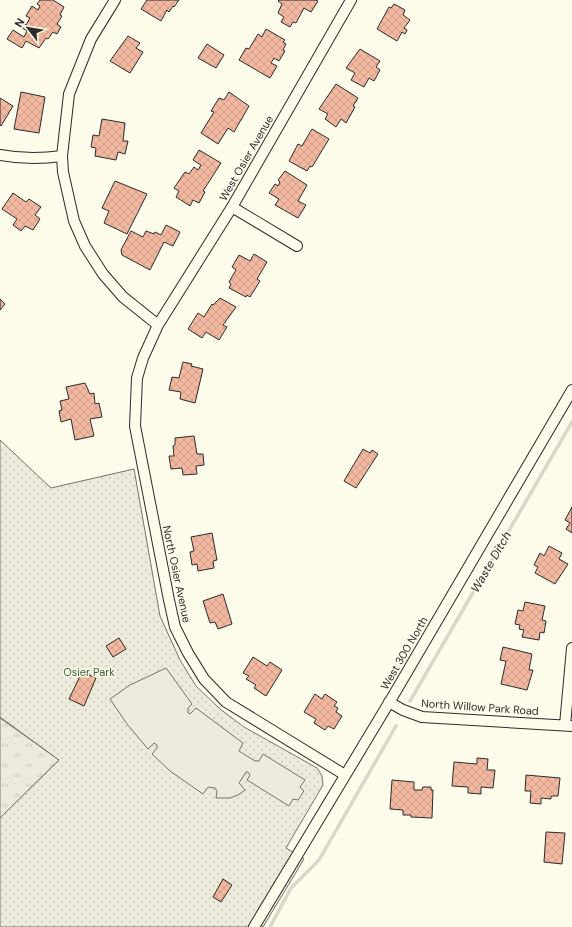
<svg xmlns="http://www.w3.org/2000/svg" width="572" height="927" font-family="'DM Sans',sans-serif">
<defs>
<pattern id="grass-tufts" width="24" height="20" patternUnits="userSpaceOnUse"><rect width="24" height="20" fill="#ecebdb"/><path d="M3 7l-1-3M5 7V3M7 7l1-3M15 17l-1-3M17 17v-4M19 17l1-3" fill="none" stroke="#cbcabc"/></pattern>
<pattern id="park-dots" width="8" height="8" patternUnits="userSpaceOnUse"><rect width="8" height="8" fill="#ecebdb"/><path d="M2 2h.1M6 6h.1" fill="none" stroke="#cbcabc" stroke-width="1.8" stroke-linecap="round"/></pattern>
<pattern id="building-cross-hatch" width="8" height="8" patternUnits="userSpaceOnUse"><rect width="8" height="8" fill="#f2b8a0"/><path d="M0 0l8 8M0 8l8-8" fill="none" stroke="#d09e8a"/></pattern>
</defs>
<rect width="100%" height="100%" fill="#fdfbea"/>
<path fill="url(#grass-tufts)" stroke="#74746e" d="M0,718L59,760L0,818Z"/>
<path fill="url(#park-dots)" stroke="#74746e" d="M0,440L51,488L134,469L160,616L180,660L196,686L220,709L244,727L317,768L322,776L323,785L286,848L304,859L263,927H0V818L59,760L0,717Z"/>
<path fill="#eceadb" stroke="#74746e" d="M166,668L192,704L188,708V713L190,714L196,708L243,743L239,751L255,761H259L263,754L305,780L300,787L304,791L298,800L293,799L289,806L247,780L250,775L248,772H246L239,783L245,790L238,795L230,798H216L217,791L215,788L208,787L203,794L170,771L152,754L157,748V745L154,743L148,749L127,724L110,699L130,685Z"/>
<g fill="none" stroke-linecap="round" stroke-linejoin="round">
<path stroke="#d8d7c9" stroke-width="3.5" d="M410,701L572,422
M270,927L291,888L319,860L396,726"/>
</g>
<path fill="url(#building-cross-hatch)" stroke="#2b2b2b" d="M40,0H53L64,7L60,15L62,16L57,24L61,27L57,34L53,32L48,39L46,38L39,48L26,41L22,48L7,39L13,30L24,37L27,31L21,27L23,23L26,25L30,18L26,16L32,6L38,10L40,6L37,4Z
M147,0H179L174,7L173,6L169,12L167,10L161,21L141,9Z
M279,0H315L318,1L311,12L304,8L296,23L293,22L290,27L281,22L284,17L278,13L282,4L278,1Z
M394,4L405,10L403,15L410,20L404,28L407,30L405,34L402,32L397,41L377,29L389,7L391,8Z
M266,29L285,40L283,42L286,44L283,50L285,51L279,61L274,58L271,63L277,66L270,78L239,60L246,48L249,49L258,34L262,37Z
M128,36L140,43L136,48L143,52L130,73L110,61Z
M207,44L224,55L216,68L198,58Z
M360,49L380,61L376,67L380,70L374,81L369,78L364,87L351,80L355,73L346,68Z
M336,84L358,98L353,106L355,107L346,123L341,119L336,127L325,119L328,114L319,109Z
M21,92L45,97L39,133L14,129Z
M229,92L249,106L234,132L228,128L218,144L201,133L214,112L211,111L219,98L224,100Z
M0,98L13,106L1,126L0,125Z
M102,119L125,123L123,141H128L125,154L118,152L116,160L95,156L96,148L91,147L93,135L99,136Z
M312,129L329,139L312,167L310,166L307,171L289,161L298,144L302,146Z
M199,150L221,163L203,191L205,192L199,203L193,200L190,206L176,197L179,191L174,188L185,172L189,174L194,167L198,170L201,165L193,160Z
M285,171L307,185L298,201L306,205L298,218L275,205L279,199L269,193L275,184L278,186L280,182L278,180Z
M115,181L147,194L127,234L104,223L109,211L102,208Z
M13,193L26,202L29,199L41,207L35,215L40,219L33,230L25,226L21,231L13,225L17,219L2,209Z
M166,225L180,232L173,246L164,242L150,270L122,255L121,250L131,231L143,237L146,231L154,234L155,232L161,235Z
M254,254L267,262L257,279L260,281L250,297L247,295L246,297L229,288L231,284L229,282L236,270L232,267L239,255L250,261Z
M220,298L236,307L223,325L227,327L219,340L206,332L202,338L188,329L198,313L204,317L212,304L213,305Z
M0,299L5,304L0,310Z
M183,362L192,364L191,366L203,369L195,403L180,399L181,392L169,390L172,377L179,378Z
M85,383L90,394L94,393L95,404L99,403L102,417L90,419L94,436L75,440L71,419L61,422L59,411L62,410L60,401L69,399L66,387Z
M194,436L197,454H203L204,465L196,466L197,474L183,475L182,468L171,469L169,456H174L173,446L175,445V438Z
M363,449L370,453L372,450L378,454L356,488L344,481Z
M572,507V533L566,529L570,523L565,520Z
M212,533L217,560L213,561L214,568L198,571L197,564L192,565L190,552L194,551L191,537Z
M549,546L562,553L559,559L568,564L555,584L535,573L538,567L534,565L540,553L544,556Z
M223,594L232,624L218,629L215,622L210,623L203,601Z
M525,602L545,606L542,620L546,621L544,633L540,632L539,640L522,637L524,630L519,629L520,625L515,624L518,610L523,611Z
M119,638L126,649L113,657L106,646Z
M503,647L532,654L529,670H533L527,690L501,684L506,661L500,660Z
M253,657L267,666L270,662L282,670L266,696L254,688L256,685L246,679L249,676L243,673Z
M82,672L96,678L84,706L69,699Z
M315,694L322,699L325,694L337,702L334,706L338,708L336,712L342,716L334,729L328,726L325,730L314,723L316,719L304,712Z
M477,758L488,759L487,770H495L493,788L481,787V794L468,793V787L452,786L454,762L477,764Z
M526,775L560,778L558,796H551V799L541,798V804L530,803L531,791H525Z
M392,780L414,782V790H422L423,787H431V790H433L432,818L411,817V815H403V810L390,809Z
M546,832L565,833L562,864L544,862Z
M223,879L232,885L221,902L213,897Z"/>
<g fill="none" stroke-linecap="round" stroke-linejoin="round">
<g stroke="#2b2b2b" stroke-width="12">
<path id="minor" d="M115,0L91,39L69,94L62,156L63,172L74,221L85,246L103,274L123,297L158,325
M0,155C21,159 41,159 62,156
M232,207L297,246
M389,702L403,710L422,717L572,726
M565,725L572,648
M345,775L226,702L204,679L188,653L175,627L169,600L135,426L137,378L143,358L158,325L232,207L351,0
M254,927L393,696L572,390"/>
</g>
<use href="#minor" stroke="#fdfbea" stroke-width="10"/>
</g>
<g text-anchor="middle" stroke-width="3" stroke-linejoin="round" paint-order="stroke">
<g font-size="11" fill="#2b2b2b" stroke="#fdfbea">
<text transform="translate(246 158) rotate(-60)" y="4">West Osier Avenue</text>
<text transform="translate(177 574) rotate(78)" y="4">North Osier Avenue</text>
<text transform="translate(404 653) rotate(-60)" y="4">West 300 North</text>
<text transform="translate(480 707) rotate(4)" y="4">North Willow Park Road</text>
</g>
<g font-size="11" fill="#34623c" stroke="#fdfbea">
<text x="89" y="676">Osier Park</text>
</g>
<g font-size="12" font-style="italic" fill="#2b2b2b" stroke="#fdfbea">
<text transform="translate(491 562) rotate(-60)" y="4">Waste Ditch</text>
</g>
</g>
<g transform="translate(28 28) rotate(301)" stroke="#fdfbea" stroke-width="3" paint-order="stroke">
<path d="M0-3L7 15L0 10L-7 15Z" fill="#2b2b2b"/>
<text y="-6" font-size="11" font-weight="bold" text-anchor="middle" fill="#2b2b2b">N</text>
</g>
</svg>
